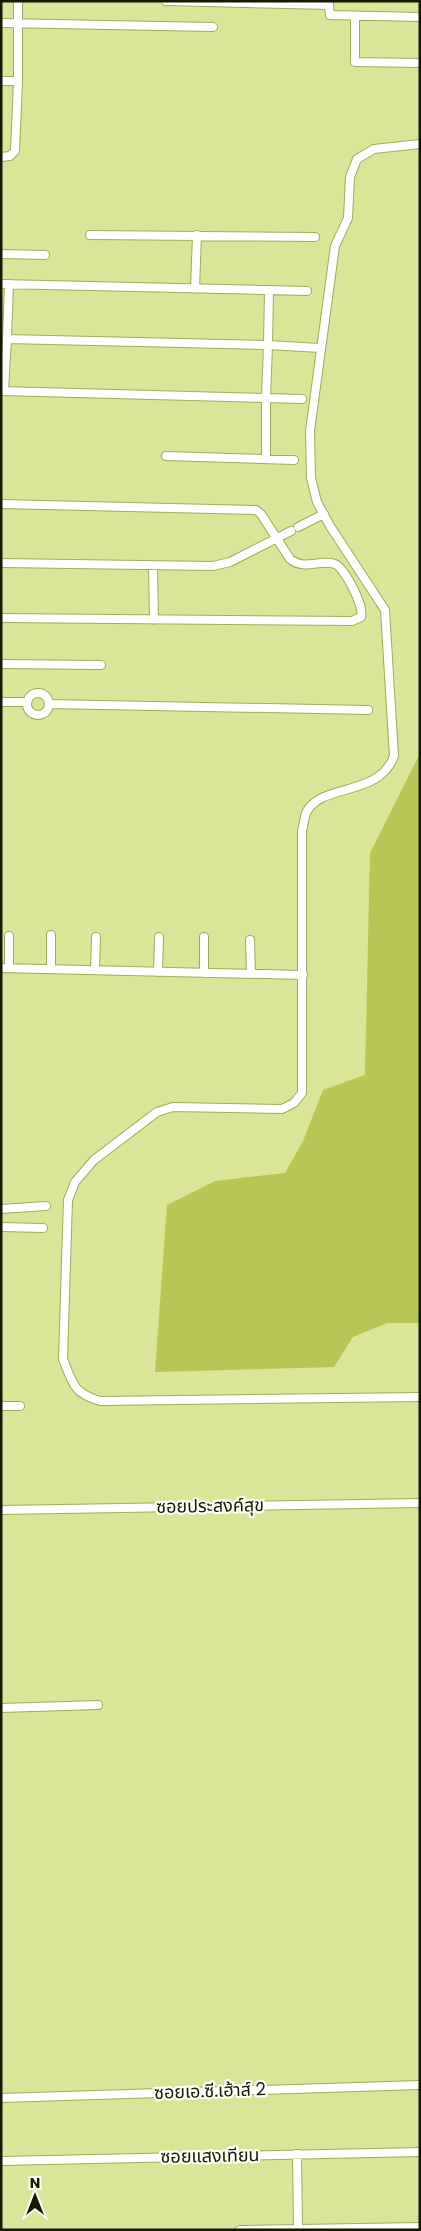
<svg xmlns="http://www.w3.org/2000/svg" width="421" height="2231" font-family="Poppins,'Noto Sans Thai',sans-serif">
<rect width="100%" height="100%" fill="#dae598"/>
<path fill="#b9c655" d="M420,753V1323H387L353,1337L334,1367L155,1372L167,1205L215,1181L285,1173L303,1141L323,1090L365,1075L370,853Z"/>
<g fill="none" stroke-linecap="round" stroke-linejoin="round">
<g stroke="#9faa5e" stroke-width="10">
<path id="street" d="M166,1L329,5L330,15L420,17
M355,16V62L420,63
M1,23L213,27
M1,81H18
M420,144L374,149L357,159L350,177L348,218L335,246L310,431L311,478L317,502L330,526L385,610L394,756C379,797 323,783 307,811C304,816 304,825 302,831V1093L294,1103L282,1109L173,1107L157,1112L94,1160L75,1182L68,1200L63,1359C73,1384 73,1393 100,1401L420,1397
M1,157L10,156L15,151L18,81V1
M90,235L315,237
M1,254L45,255
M1,284L307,291
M195,289L197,235
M7,339L9,284
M1,391L266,398L268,345L320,348
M4,391L7,339L268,345L269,290
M166,456L294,460
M266,459V398L302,399
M1,504L256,510L261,514L290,559C305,571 319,559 335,564C344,567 365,607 361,617L352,621L1,618
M298,527L324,514
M1,563L213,566L230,562L291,531
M153,566L154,620
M1,664L101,665
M27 704a11 11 0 1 1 22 0a11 11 0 1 1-22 0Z
M1,702H27
M49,704L368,710
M51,935V969
M9,936V968
M204,937V973
M250,940L251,974
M1,968L303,975
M95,970L96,937
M158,972L159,937
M1,1209L46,1206
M1,1227L43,1228
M1,1406H20
M1,1510L420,1503
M1,1708L98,1705
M1,2098L420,2085
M297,2154L298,2228
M1,2161L420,2152
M240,2230L420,2227"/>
</g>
<use href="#street" stroke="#fff" stroke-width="8"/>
</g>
<g text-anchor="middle" stroke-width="4.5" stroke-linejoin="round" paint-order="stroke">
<g font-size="18" fill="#161900" stroke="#fdfff7">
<text transform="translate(210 1506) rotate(-1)" y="6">ซอยประสงค์สุข</text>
<text transform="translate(210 2091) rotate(-2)" y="6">ซอยเอ.ซี.เฮ้าส์ 2</text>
<text transform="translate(210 2156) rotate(-1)" y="6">ซอยแสงเทียน</text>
</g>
</g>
<rect width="421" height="2231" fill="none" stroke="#161900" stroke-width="5"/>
<g transform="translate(35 2196)" stroke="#fdfff7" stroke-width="4" paint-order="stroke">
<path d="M0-4L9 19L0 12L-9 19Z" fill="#161900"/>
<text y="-8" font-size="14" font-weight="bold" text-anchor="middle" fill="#161900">N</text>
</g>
</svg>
